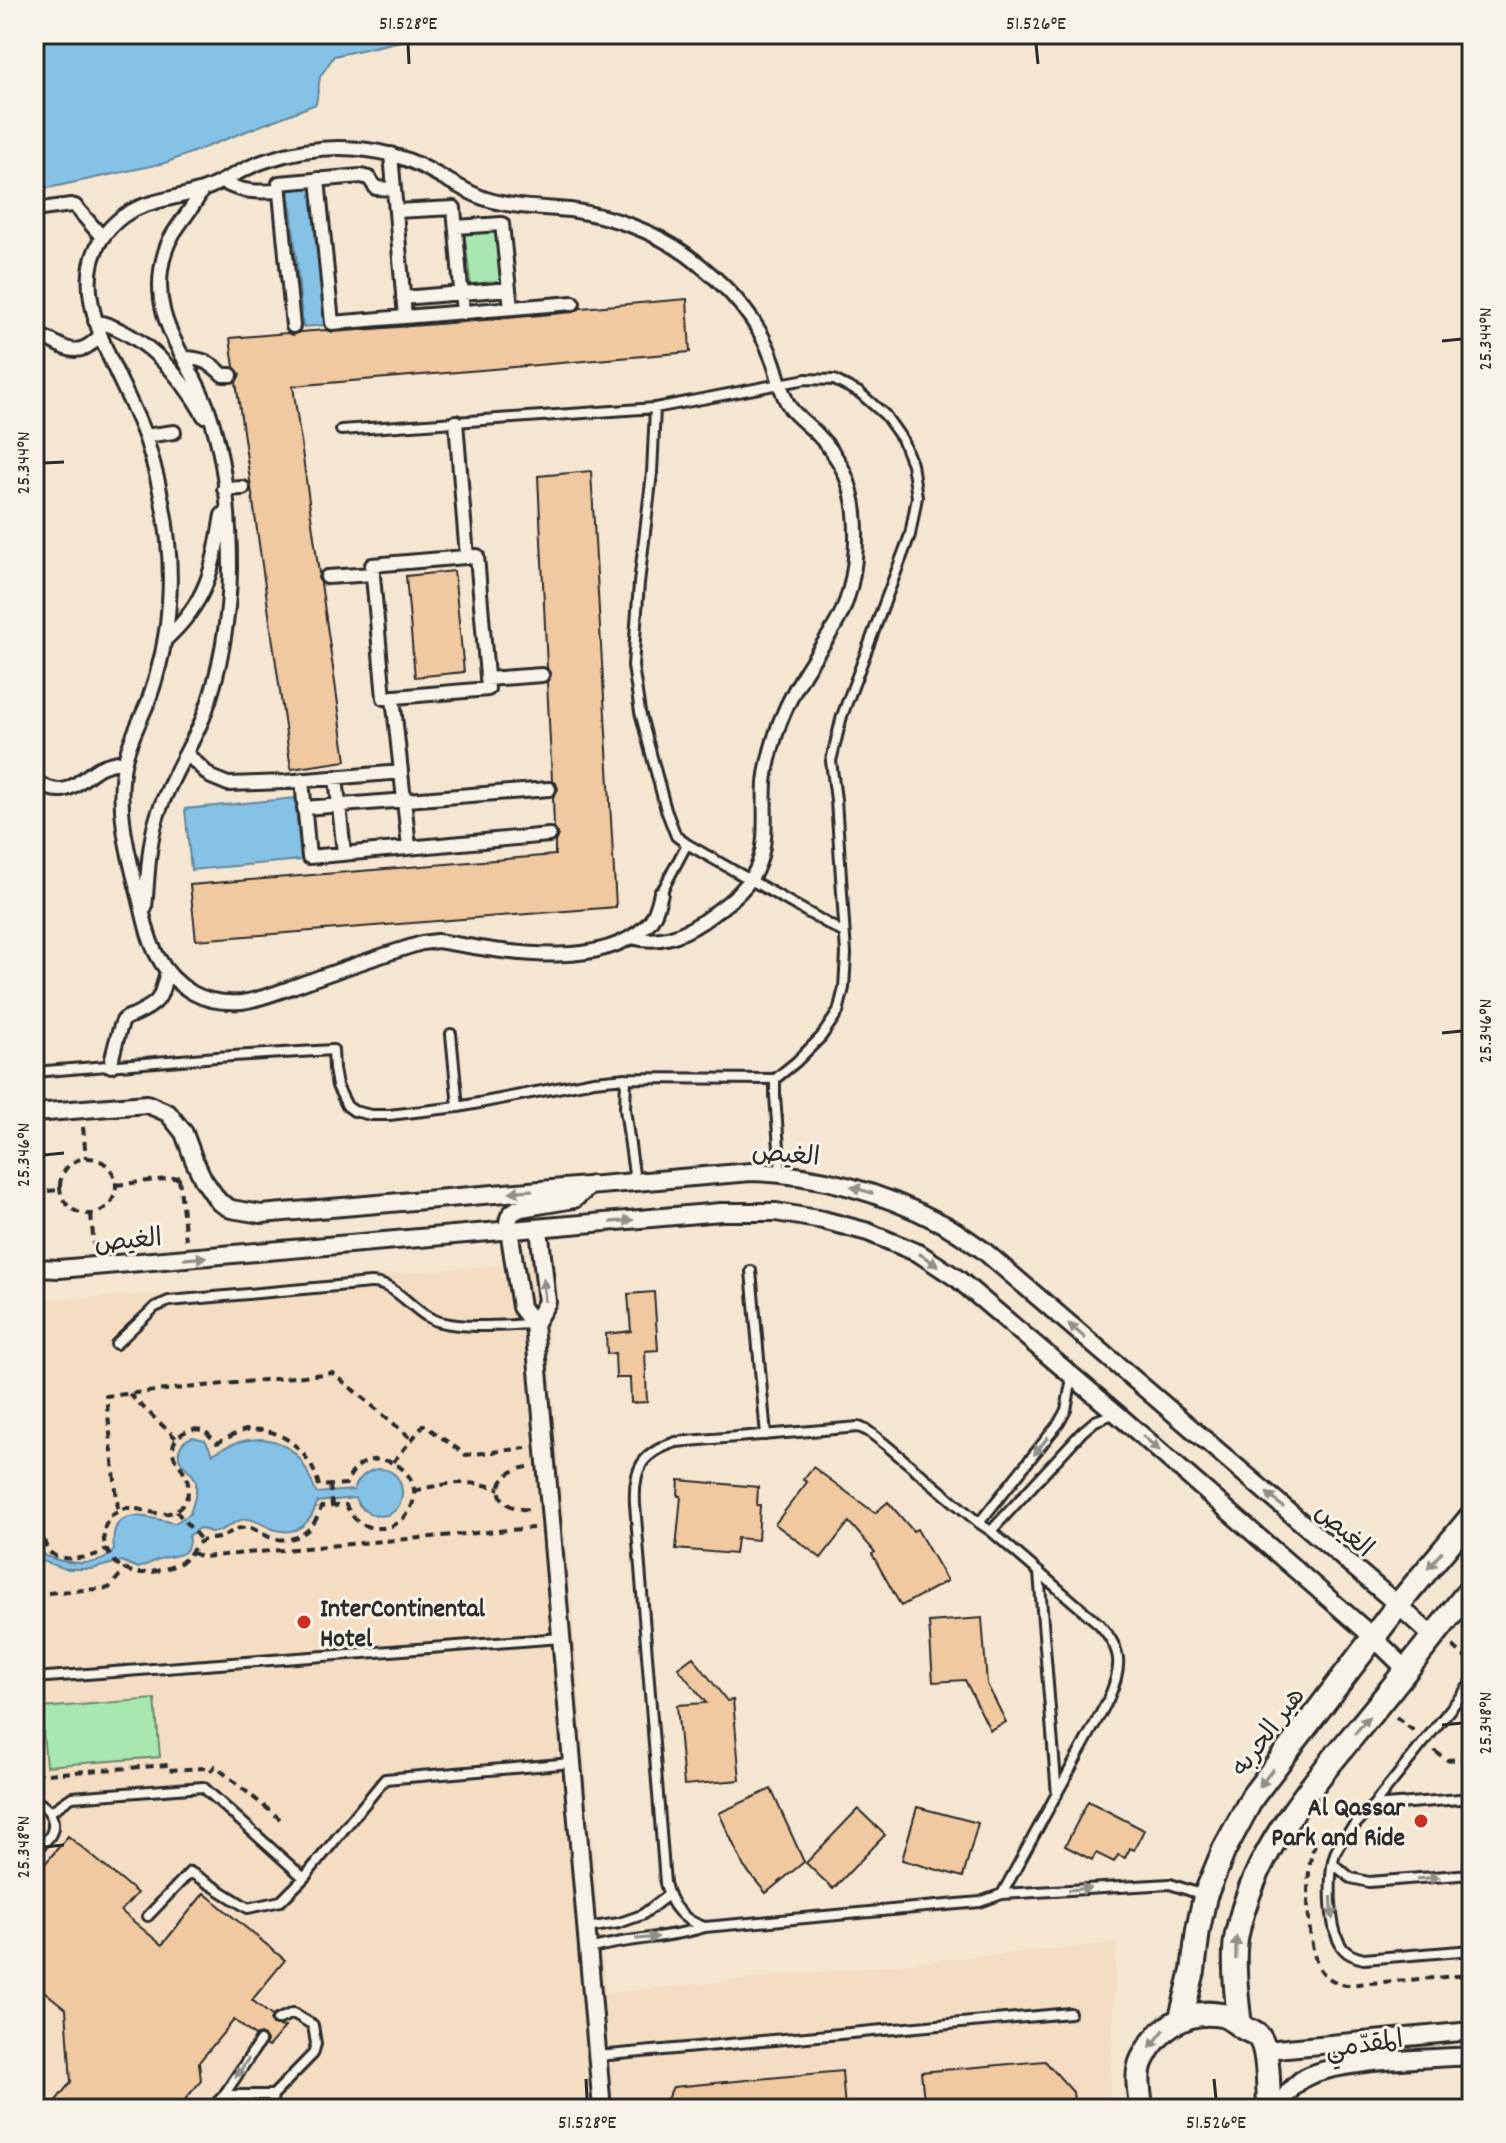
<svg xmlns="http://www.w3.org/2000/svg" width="1506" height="2143" font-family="Dekko,'Playpen Sans Arabic',sans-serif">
<rect width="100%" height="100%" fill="#f5e6d2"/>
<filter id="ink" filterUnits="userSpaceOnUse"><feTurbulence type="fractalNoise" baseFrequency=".0125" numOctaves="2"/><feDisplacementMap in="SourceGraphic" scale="16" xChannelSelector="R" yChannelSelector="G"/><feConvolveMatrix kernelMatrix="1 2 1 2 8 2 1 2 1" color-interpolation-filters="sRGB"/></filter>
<g filter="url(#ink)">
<path fill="#f4ddc3" d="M542,1261L606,1993L1117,1943L1109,2109H34V1300L154,1295Z"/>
<path fill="#a8e7af" stroke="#6a896d" stroke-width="2" d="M495,226L502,287L471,290L464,230Z
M155,1699L160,1757L46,1766L41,1708Z"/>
<path fill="#86c2e6" stroke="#62869b" stroke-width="2" d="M34,34H420L410,39L334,56L320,77L316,104L165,163L34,191Z
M313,183L326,325L303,327L289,185Z
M295,798L301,860L191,870L185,809Z
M193,1437L205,1440L213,1454C240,1436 276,1431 299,1458C307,1468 312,1482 316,1493L354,1490C363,1462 400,1462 402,1491C404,1519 368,1526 355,1498L317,1502C312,1522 298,1536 276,1530C265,1527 258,1519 246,1519C233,1520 224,1533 211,1532C207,1531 203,1529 199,1528L189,1536C190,1561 173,1553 157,1560C150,1563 146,1566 138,1568L122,1561L92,1569H66L39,1560L34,1563V1535L43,1543V1555C62,1563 100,1570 114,1550C108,1503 146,1517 175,1523L190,1514C193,1503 198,1493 196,1482C194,1472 186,1470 181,1462C175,1451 182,1440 193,1437Z"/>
<path fill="#f0c9a0" stroke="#2b2b2b" stroke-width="2" d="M687,299L690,352L293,386L319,573L318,578L321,583L346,761L291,769L236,382L240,374L234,367L230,338L288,333L293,335L300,332L326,330L333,332L463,322L574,312L581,308Z
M591,471L616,907L196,940L190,885L555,855V842L558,835L554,828L553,797L558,789L556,783L552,781L547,682L551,675L547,668L538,476Z
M454,571L464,672L415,677L406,576Z
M654,1292L658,1350L645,1351L647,1402L631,1403L630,1378H616L615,1353L607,1354L606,1334L631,1331L628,1294Z
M813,1467L875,1513L888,1502L913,1531L917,1529L947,1581L901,1606L872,1554L875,1552L849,1522L821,1558L775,1524L807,1482L803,1480Z
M679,1480L758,1487L757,1505H760L758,1540L737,1538L735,1554L676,1549L681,1496H678Z
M982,1618L987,1684L1006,1722L990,1730L965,1680L933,1682L929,1622Z
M693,1657L727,1701L733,1700L740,1780L684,1785L677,1705L706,1703L678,1668Z
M771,1789L804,1862L766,1893L744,1867L719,1813Z
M1088,1801L1144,1830L1134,1850L1130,1848L1125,1858L1118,1855L1114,1862L1096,1853L1092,1860L1065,1846Z
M917,1807L978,1823L963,1877L902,1860Z
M858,1809L885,1835L833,1889L806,1863Z
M68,1836L137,1893L121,1911L162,1945L204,1893L285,1960L252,2000L272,2016L270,2020L272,2025L285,2027L268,2047L265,2045L267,2041L264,2036L260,2034L255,2036L234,2020L199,2062L201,2081L177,2109H49L71,2082L66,2009L34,1983V1877Z
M1045,2061L1073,2092L1075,2109H1030L1029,2101L925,2109L921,2072Z
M842,2071L845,2109H662L673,2087Z"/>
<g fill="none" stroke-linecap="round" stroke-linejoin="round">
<g stroke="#2b2b2b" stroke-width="14">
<path id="service" d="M655,408L652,473L639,583L633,666L640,712L666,810L676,836L687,844L844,933
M661,893L687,844
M451,1034L458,1107
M34,1072L217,1057L333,1050L334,1069L337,1086L347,1106L354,1111L371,1115H389L458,1107L594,1081L626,1078L775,1079L796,1062L821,1037L838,1012L844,988L846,954L836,800L831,761L842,716L910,535L917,497L912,464L902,439L885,415L860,393L834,380L806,379L655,408L341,430
M626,1078L625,1109L635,1181
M775,1079V1096L781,1173
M751,1271L766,1435
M116,1344L155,1307L169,1301L370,1283C398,1282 413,1315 440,1322C469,1329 503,1325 534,1324
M859,1427L868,1431L885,1444L979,1523L991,1531L1099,1624C1124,1651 1122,1668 1108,1700L1002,1894L980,1902L705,1927C683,1921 670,1905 665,1883L635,1504C633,1468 642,1453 676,1442Z
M979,1523L1059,1423L1066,1410L1072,1378
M991,1531L1082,1432L1095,1421L1116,1413
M1039,1573L1057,1795
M34,1678L561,1638
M1472,1682C1440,1722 1408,1762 1376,1802C1364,1817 1346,1831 1337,1849C1328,1866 1330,1908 1334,1927C1339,1947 1344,1955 1364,1959L1472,1950
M1469,1687L1472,1701
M34,1800C59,1811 60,1838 34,1848
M1373,1806L1472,1798
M50,1812L72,1797L203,1787L304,1878
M1333,1864L1351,1878L1369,1882L1472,1874
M1002,1894L1170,1884L1203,1895
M148,1916L190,1872L248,1908L281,1901L304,1878L385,1779L572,1763
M587,1928L619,1923L642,1915L668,1895
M589,1949C627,1938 667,1939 705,1927
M598,2056L1070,2013
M224,2095H273
M225,2095L241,2109
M211,2109L224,2095L260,2041
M271,2109L273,2095L313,2054L316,2044L313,2025L293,2013L277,2020"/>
</g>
<g stroke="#2b2b2b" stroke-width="18">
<path id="pedestrian" d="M391,154L405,317
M318,179L332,323L573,303
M222,181C240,193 259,192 280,191
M34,210L71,205L75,206L102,237
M396,211L454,208L463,313
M456,227L502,224L511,308
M403,298L509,289
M95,321C144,333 180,374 204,416
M293,326L279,183L361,176L369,178L376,188L394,189
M34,335C61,339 71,366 100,336
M184,358C202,358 211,363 223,375H231
M456,422L467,557
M145,436L174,432
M224,489L243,488
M477,556L488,689L384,698L372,565Z
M327,577L373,574
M165,640C208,601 213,568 222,515
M487,679L542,675
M393,697L409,847
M186,753L211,777L228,784L284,782L401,772
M336,777L344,853
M302,780L309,857L549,835
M34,781C67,801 73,784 99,768C107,764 116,762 125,761
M304,808L549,789
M145,908C148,877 148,847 157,817C168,782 189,751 203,718C220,674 230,615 230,568C230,518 225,459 209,412C189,354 145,319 165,252C172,228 192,212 202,190
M631,937C658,944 679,937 702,922C722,908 745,892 756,870C769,842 763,812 765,783C767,762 773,742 780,722C789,699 802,676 816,655C825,641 835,628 842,612C855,582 858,545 855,513C852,483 839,456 818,435C810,426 798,418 791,409C781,395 779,377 773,361C758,317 725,283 687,255C654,231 611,216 570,210C541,207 512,208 483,198C452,186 425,163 392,155C351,144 308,147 268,160C247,166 230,178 210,187C180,200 142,198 117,221C49,281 126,377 147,442C163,493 173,549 169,603C167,638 160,669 148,702C140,721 130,740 125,760C115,806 128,854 139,897C144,917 148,940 158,957C166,972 179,985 193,993C207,1001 226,1003 242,1002C263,999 283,990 303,983C342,969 382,955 422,943L437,941C497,950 596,973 646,926C655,918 658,905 661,893
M111,1066C111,1059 120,1026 123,1021C125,1018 130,1016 134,1015C161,1002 160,1000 167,971"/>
</g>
<g stroke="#2b2b2b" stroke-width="22">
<path id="minor" d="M34,1113L147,1104L168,1113L184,1133L194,1160L203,1179L219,1202L231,1209L261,1214L751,1172C818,1174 881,1192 941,1223C956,1230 969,1241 983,1250L1398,1605L1433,1637
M591,1185L574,1199L521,1208C513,1211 509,1214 508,1223L521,1307L534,1324L602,2109
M34,1268L59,1269L721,1212H776L823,1220L868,1232L920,1254L958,1279L1116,1413L1373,1637L1407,1670
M534,1324L547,1302L539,1228
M1265,2050L1472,2031
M1278,2109C1283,2099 1292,2087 1301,2080C1332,2059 1432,2059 1472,2056"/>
</g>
<g stroke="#2b2b2b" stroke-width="28">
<path id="secondary" d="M1181,2018L1193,1971L1198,1930L1205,1896L1224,1850L1253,1796L1398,1605L1472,1516
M1240,2025C1237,2002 1232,1956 1237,1934C1254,1850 1312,1785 1365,1721C1401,1677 1437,1632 1472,1587
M1141,2109C1140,2093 1135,2075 1142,2060C1156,2030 1186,2008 1221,2015C1228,2016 1236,2023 1242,2027C1247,2030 1255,2033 1258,2036C1270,2049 1268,2092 1269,2109"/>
</g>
<path stroke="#2b2b2b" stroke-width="4" stroke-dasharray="8 6" stroke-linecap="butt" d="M83,1127L86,1158
M60 1186a28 28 0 1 1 56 0a28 28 0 1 1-56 0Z
M179,1178L186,1240
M116,1185L181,1177
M34,1192L60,1190
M91,1214L94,1248
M129,1394L176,1438
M193,1429L204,1430L217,1443C226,1439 237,1432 246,1430C282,1425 312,1454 319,1486L346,1484C366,1432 437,1473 407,1514C401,1522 391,1528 381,1528C364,1529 353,1520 346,1505L321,1507C315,1530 295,1546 269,1537C259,1533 253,1525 241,1528C233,1529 226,1536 218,1538C212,1540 206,1538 200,1542C194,1547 190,1555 184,1560C176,1568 148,1574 137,1573C105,1569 87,1522 125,1508C140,1507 155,1516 169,1513C188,1509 193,1487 184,1472C181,1466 176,1462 174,1456C169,1441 181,1432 193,1429Z
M393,1462L424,1425L466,1455L526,1448
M528,1467C486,1473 493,1513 532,1509
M330,1485L332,1506
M414,1491C444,1483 470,1479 500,1489
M118,1509L106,1396L333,1373L412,1439
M176,1511L202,1541
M34,1530C47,1537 42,1541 49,1551C58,1564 96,1558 107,1549
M192,1553L202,1557L533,1528
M34,1568L40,1565
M34,1594L109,1588L125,1569
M1453,1646L1472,1663
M1396,1717L1414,1731
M1435,1753L1436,1752L1447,1760L1472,1758
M34,1775L168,1765L169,1770L204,1768L210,1772L215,1766L280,1819
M1322,1832C1319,1838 1315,1844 1313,1849C1305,1873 1307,1940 1317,1963C1322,1976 1333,1982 1346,1985L1469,1975L1472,1977"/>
<use href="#service" stroke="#f7f3e8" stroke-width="8"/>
<use href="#pedestrian" stroke="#f7f3e8" stroke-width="12"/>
<use href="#minor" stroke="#f7f3e8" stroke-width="16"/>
<use href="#secondary" stroke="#f7f3e8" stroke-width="22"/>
</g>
<defs><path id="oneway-solid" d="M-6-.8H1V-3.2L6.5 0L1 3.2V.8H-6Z" transform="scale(2)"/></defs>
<g fill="#918f8a">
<use href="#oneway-solid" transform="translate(862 1190) rotate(-163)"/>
<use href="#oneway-solid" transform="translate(521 1191) rotate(175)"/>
<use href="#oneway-solid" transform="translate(622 1221) rotate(-5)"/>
<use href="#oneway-solid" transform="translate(195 1258) rotate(-5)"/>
<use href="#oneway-solid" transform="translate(929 1260) rotate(33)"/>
<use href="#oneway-solid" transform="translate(544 1290) rotate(-94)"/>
<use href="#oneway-solid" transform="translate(1077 1331) rotate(-139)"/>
<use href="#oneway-solid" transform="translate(1151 1443) rotate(41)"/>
<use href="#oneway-solid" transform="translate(1041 1446) rotate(128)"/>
<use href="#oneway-solid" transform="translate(1275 1500) rotate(-139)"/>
<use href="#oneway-solid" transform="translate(1435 1560) rotate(130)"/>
<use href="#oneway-solid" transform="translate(1362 1725) rotate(-50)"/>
<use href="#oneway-solid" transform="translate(1266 1778) rotate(127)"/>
<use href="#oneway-solid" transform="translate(1428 1878) rotate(-4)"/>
<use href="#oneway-solid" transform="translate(1080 1889) rotate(-4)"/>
<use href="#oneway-solid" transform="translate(1332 1908) rotate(87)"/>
<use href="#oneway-solid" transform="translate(647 1938) rotate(-6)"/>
<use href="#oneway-solid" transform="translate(1236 1948) rotate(-89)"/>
<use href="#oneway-solid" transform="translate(1157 2039) rotate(128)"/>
<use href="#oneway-solid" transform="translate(242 2068) rotate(124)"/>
</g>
</g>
<path fill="none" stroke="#2b2b2b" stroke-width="3" d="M408,44L409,64M1036,44L1038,64M1442,341L1462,339M44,463L64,462M1442,1033L1462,1031M44,1155L64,1153M1442,1725L1462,1723M44,1847L64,1845M586,2079L587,2099M1214,2079L1216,2099"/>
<g fill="#c8321e" stroke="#f7f3e8" stroke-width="3">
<circle cx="304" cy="1622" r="8"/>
<circle cx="1421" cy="1821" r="8"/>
</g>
<g text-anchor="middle" stroke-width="6" stroke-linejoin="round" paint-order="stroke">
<g font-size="26" fill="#2b2b2b" stroke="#f7f3e8">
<text transform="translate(786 1153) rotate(5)" y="9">الغيص</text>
<text transform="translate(128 1239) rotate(-5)" y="9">الغيص</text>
<text transform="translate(1345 1529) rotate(41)" y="9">الغيص</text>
<text transform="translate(1267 1731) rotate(-53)" y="9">هير الحربه</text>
<text transform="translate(1364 2043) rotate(-8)" y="9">المقدّمي</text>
</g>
<g font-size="26" font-weight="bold" fill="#2b2b2b" stroke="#f7f3e8" text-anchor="start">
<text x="320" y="1616">InterContinental<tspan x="320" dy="30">Hotel</tspan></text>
<text x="1405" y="1815" text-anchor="end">Al Qassar<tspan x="1405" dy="30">Park and Ride</tspan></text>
</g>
</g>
<rect width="1506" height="2143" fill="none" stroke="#f7f3e8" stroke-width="88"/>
<rect x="44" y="44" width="1418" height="2055" fill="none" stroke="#2b2b2b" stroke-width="3"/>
<g font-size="20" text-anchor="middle" fill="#2b2b2b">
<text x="408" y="29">51.528°E</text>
<text x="1036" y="29">51.526°E</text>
<text transform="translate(1484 339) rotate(-90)" y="7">25.344°N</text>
<text transform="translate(22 463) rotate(-90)" y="7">25.344°N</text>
<text transform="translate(1484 1031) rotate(-90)" y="7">25.346°N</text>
<text transform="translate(22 1155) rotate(-90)" y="7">25.346°N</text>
<text transform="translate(1484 1723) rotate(-90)" y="7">25.348°N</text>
<text transform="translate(22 1847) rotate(-90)" y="7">25.348°N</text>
<text x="587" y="2128">51.528°E</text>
<text x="1216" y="2128">51.526°E</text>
</g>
</svg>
